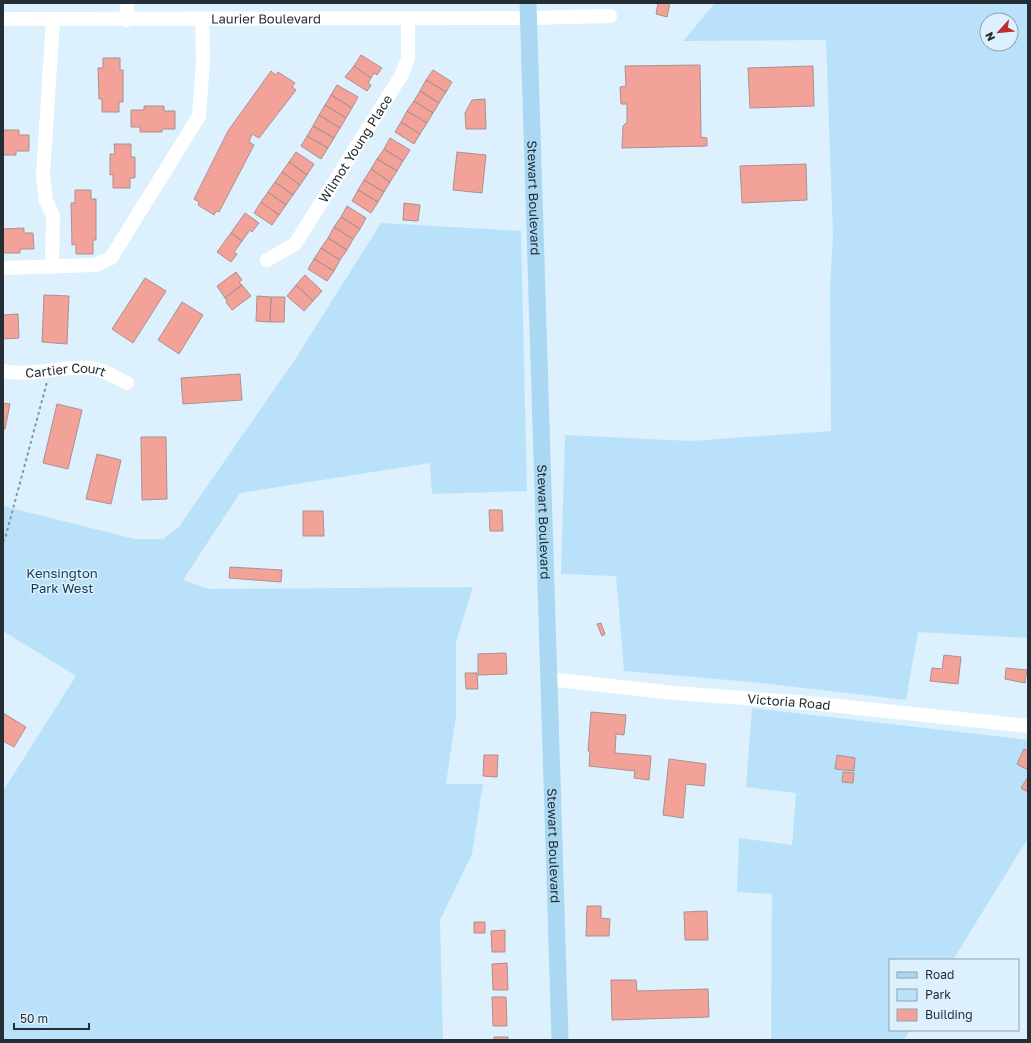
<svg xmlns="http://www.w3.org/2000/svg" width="1031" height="1043" font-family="'Golos Text',sans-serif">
<rect width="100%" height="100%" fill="#dcf0fd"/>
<path fill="#b9e2fa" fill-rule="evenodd" d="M715,3H1028V638L918,632L906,700L762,683L624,671L616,576L561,574L565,435L691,441L831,431L830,287L833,237L826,40L683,41ZM987,20H1011V44H987Z
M381,223L521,231L527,491L432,494L430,463L240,493L183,580L209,589L473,587L456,642V716L446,784H483L472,854L440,920L443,1040H3V791L76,676L3,631V506L135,539H163L178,528L294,361Z
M752,708L1028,740V838L953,960H890V1030H910L904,1040H771L772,894L737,892L739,838L792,845L796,793L746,787Z"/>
<path fill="#f2a299" stroke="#ac908d" d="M658,3H670L667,17L656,14Z
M361,55L382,68L377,75L374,73L371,78L354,66Z
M103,58H120V70H123V102H119V112H102V99H99L98,68H103Z
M700,65L701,137L707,138V146L622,148L623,126L627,122V104H621L620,87L626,86L625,66Z
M354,66L371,78L368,83L371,85L367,91L345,77Z
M813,66L814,106L750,108L748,68Z
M433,70L452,82L446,92L426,80Z
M271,71L276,75L278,72L295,83L292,87L296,90L259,138L252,134L249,142L254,145L219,212L216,211L214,215L198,205L199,202L194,199L228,131Z
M426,80L446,92L439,103L420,91Z
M337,85L358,97L352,108L331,95Z
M420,91L439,103L433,113L414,101Z
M331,95L352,108L346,118L325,105Z
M485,99L486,129H466L465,113L472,100Z
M414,101L433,113L427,123L407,111Z
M325,105L346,118L340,128L319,115Z
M144,106H164V111H175V129H162V132H140V127H131V110H144Z
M407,111L427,123L420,134L401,122Z
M319,115L340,128L334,138L313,126Z
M401,122L420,134L414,144L395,132Z
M313,126L334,138L328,148L307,136Z
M3,130H19V135H29V151H16V155H3Z
M307,136L328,148L321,159L301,146Z
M390,138L410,150L403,161L384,149Z
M114,144H131V157H135V178H130V188H113V174L110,175V154H115Z
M384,149L403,161L397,171L377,159Z
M296,152L314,164L307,175L289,162Z
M457,152L486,155L482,193L453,190Z
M377,159L397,171L390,182L371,169Z
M289,162L307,175L300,185L282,172Z
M806,164L807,200L742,203L740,166Z
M371,169L390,182L384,192L364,180Z
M282,172L300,185L293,195L275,182Z
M364,180L384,192L378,202L358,190Z
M275,182L293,195L286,205L268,192Z
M75,190H91V199H96V240H93V254H76V244L72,245L71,203H75Z
M358,190L378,202L371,213L352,201Z
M268,192L286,205L279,215L261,202Z
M261,202L279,215L272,225L254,213Z
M404,203L420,205L418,221L403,220Z
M347,206L366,218L360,229L341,217Z
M245,213L259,223L252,232L250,230L242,241L231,233Z
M341,217L360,229L353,239L334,227Z
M334,227L353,239L347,250L328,238Z
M24,228V233H33L34,249H20V253H3V229Z
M231,233L242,241L234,252L237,254L231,262L217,252Z
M328,238L347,250L340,260L321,248Z
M321,248L340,260L334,271L314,259Z
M314,259L334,271L327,281L308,269Z
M236,272L242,280L239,282L242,285L225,298L217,286Z
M305,275L322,291L313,301L296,285Z
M145,278L166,291L133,343L112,329Z
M242,285L251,296L232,310L226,302L227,301L225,298Z
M296,285L313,301L304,311L287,296Z
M44,295L69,296L67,344L42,342Z
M257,296L271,297L270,322L256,321Z
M271,297H285L284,322H270Z
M182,302L203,315L179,354L158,340Z
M18,314L19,338L3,339V315Z
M240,374L242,400L183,404L181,378Z
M3,403L10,404L5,429H3Z
M57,404L82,410L68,469L43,463Z
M141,437H166L167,499L142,500Z
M97,454L121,460L111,504L86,499Z
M489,510H502L503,531H490Z
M303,511H323L324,536H303Z
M230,567L282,570L281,582L229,578Z
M601,623L605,634L602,636L597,624Z
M506,653L507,674L478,675V654Z
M944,655L961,657L958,684L930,681L932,668L942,669Z
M1006,668L1027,670L1025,683L1005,679Z
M465,673H477L478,689H466Z
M591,712L626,715L624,735L616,734L615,753L651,756L649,780L634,778L635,771L589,766L590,751H588Z
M3,713L26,727L14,747L3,741Z
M1024,749L1028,751V770L1017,764Z
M484,755H498L497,777L483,776Z
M837,755L855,758L854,771L835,769Z
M669,759L706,764L704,786L686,784L683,818L663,815Z
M843,772L854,773L853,783L842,782Z
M1028,777V792L1021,788Z
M587,906H601V918L610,919L609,936H586Z
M707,911L708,940H685L684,912Z
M474,922H485V933H474Z
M505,930V952H492L491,931Z
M507,963L508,990H493L492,964Z
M611,980H636L637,991L708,989L709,1017L612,1020Z
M492,997H506L507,1026H493Z
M494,1037H508V1040H494Z"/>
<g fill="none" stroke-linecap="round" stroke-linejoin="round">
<path stroke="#85949e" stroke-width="2" stroke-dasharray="3 3" stroke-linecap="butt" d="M3,542L6,535L47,382"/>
<g stroke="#fff" stroke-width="14">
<path id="s1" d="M3,19L529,18L610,16"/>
<path d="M127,20V3"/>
<path id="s2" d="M267,260L295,244L401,76L408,59V18"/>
<path d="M52,267L53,215L46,201L43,175L53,19"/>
<path d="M3,268L95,265L111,258L199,116L203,62L202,19"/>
<path id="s3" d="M3,371C31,377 60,366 89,368C101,368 116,378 127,383"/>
<path id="s4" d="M549,679L675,693L810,703L1028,726"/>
</g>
<path stroke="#aad7f1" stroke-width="17" id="s5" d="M528,3L560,1040"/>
</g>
<g text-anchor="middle" stroke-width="3" stroke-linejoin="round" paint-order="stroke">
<g font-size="13" fill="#242e34" stroke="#dcf0fd">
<text dy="5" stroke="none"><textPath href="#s1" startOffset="263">Laurier Boulevard</textPath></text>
<text dy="5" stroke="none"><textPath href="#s2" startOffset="145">Wilmot Young Place</textPath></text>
<text dy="5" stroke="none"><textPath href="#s5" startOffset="195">Stewart Boulevard</textPath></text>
<text dy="5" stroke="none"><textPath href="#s3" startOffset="63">Cartier Court</textPath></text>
<text dy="5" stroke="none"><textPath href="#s5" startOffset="519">Stewart Boulevard</textPath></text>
<text dy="5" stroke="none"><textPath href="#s4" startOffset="241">Victoria Road</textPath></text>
<text dy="5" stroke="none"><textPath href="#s5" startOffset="843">Stewart Boulevard</textPath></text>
</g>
<g font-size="13" fill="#193a4c" stroke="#dcf0fd">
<text x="62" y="578">Kensington<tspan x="62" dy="15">Park West</tspan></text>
</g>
</g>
<rect width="1031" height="1043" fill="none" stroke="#242e34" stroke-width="8"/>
<rect x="889" y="959" width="130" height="72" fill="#dcf0fd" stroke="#92a2ad"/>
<rect x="897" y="972" width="20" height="6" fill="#aad7f1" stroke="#92a2ad"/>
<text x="925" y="979" font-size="12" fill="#242e34">Road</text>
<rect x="897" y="989" width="20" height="12" fill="#b9e2fa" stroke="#92a2ad"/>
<text x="925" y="999" font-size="12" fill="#242e34">Park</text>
<rect x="897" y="1009" width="20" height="12" fill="#f2a299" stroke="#92a2ad"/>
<text x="925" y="1019" font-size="12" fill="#242e34">Building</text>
<g transform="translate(999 32) rotate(243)"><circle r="19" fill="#dcf0fd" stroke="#92a2ad"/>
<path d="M0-3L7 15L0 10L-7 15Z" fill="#bc2d2b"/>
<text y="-6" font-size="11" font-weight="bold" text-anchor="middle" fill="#242e34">N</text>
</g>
<path d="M14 1023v6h75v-6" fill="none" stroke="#242e34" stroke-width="2"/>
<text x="20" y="1023" font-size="12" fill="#242e34" stroke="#dcf0fd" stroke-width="3" paint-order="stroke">50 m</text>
</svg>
